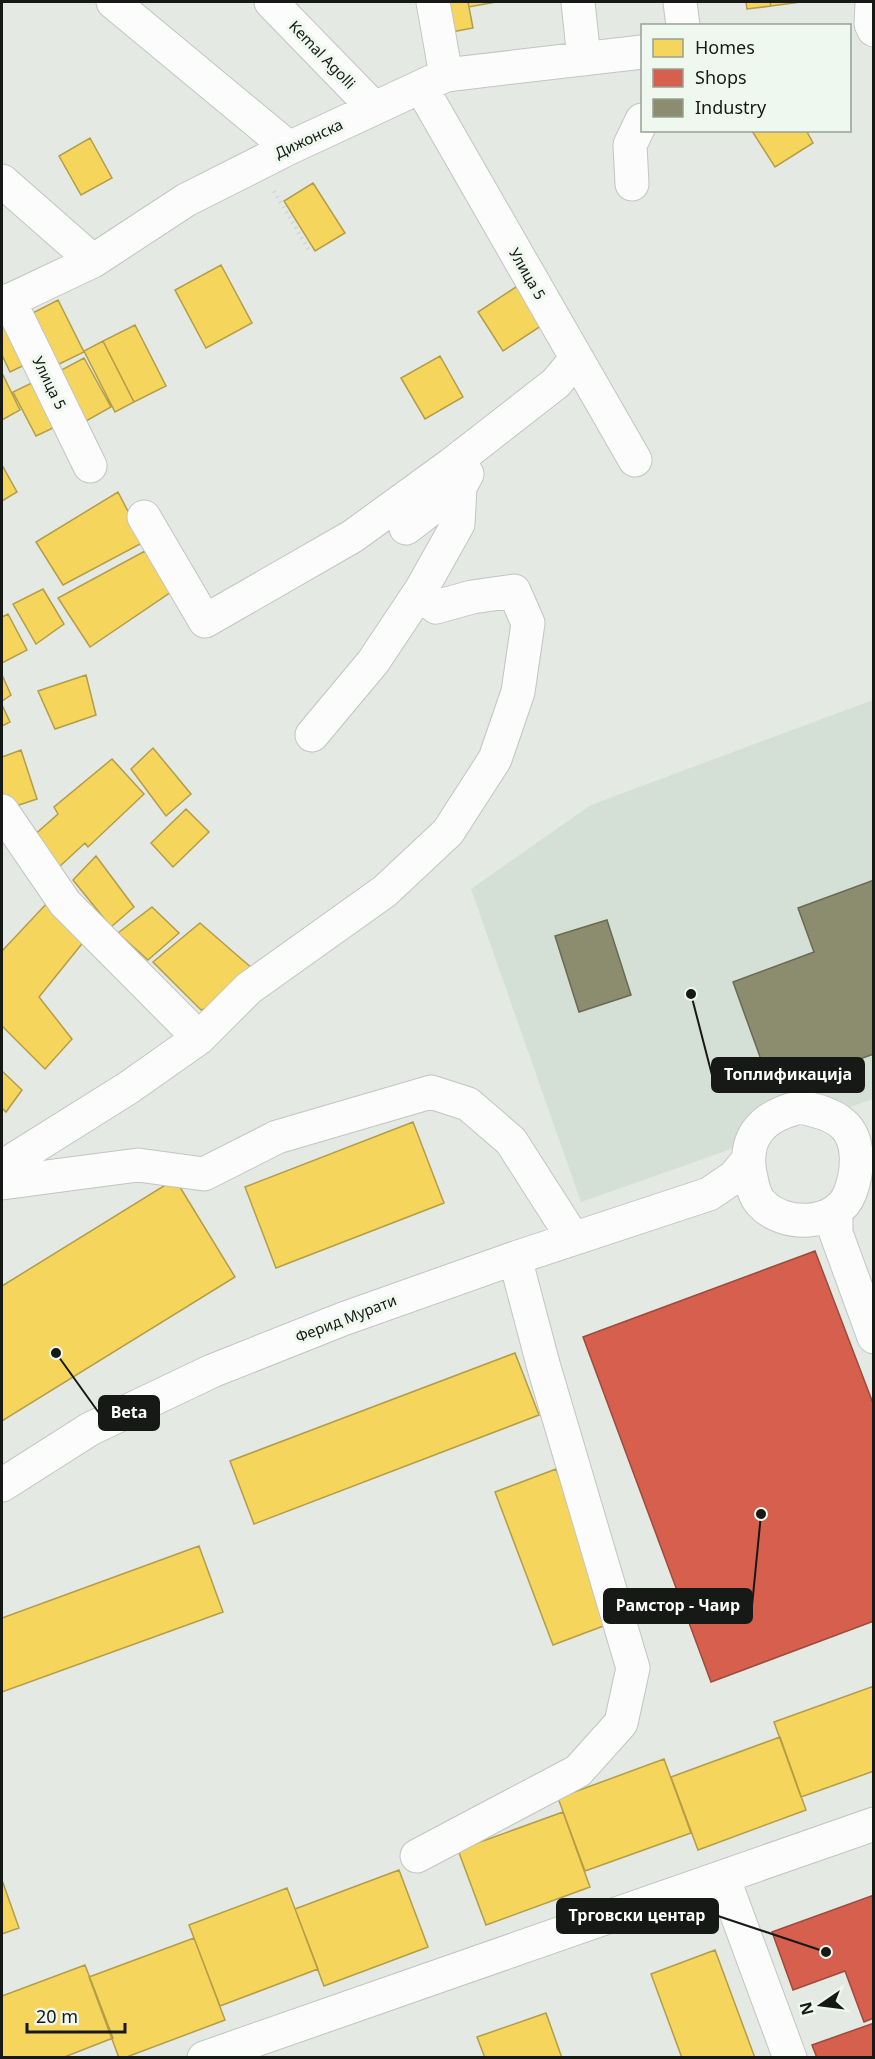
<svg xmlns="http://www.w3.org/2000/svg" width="875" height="2059" font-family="'Noto Sans',sans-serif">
<rect width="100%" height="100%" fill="#e4e9e4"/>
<path fill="#d4dfd5" d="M873,700V1099L581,1202L471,889L591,805Z"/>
<path fill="#f6d55c" stroke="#b39d47" stroke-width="1.5" d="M435,2H468L473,28L441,34Z
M468,2H496L469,7Z
M746,2H770L771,6L747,9Z
M770,2H801L771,6Z
M806,130L813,143L775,167L752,131Z
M90,138L112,178L81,195L59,156Z
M313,183L345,233L315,251L284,201Z
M221,265L252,323L206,348L175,290Z
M519,285L544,324L503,351L478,312Z
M58,300L84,352L51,368L25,317Z
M2,321L33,361L10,372L2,355Z
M135,325L166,386L134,402L103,341Z
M103,341L134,402L115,412L84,351Z
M440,356L463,397L425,419L401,378Z
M84,358L111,407L79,425L52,375Z
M2,373L20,410L2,420Z
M44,377L66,422L36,436L13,392Z
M2,465L17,492L2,501Z
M118,492L144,542L63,585L36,542Z
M145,551L174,590L90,647L58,598Z
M43,589L64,624L36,644L13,604Z
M8,614L27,650L2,663V617Z
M2,675L11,695L2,701Z
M86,675L96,715L55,729L38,691Z
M2,705L10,722L2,726Z
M153,748L191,794L166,816L131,769Z
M21,750L37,799L7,809L2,795V757Z
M112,759L144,794L88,847L85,843L58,868L32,837L58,814L54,807Z
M186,809L209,832L173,867L151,843Z
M96,856L134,907L111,927L73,880Z
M48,902L85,940L39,997L72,1039L45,1069L2,1026V951Z
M152,907L179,933L148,960L118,933Z
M200,923L254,970L216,1005L201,1010L153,962Z
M2,1071L22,1090L6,1112L2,1108Z
M413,1122L444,1203L276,1268L245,1187Z
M175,1179L235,1277L2,1421V1286Z
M515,1353L539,1415L254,1524L230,1461Z
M556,1469L614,1622L553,1645L495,1492Z
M199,1546L223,1612L2,1692V1618Z
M874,1686V1771L801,1797L774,1722Z
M780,1737L806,1810L698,1850L671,1777Z
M664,1759L691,1833L585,1871L558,1798Z
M563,1812L590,1887L486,1925L458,1850Z
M399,1870L428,1947L324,1986L295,1909Z
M2,1880L19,1928L2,1934Z
M287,1888L318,1969L220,2006L189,1925Z
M194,1938L225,2020L124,2058H119L89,1977Z
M715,1950L755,2058H682L651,1974Z
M85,1965L113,2038L62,2058H2V1996Z
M546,2013L562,2058H485L477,2037Z"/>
<path fill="#d6604d" stroke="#9c4b3c" stroke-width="1.5" d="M815,1251L874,1406V1621L711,1682L583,1337Z
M874,1895V2018L864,2022L845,1971L793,1990L772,1932Z
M874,2023V2058H817L812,2045Z"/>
<path fill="#8c8c6e" stroke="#696a54" stroke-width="1.5" d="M874,880V1054L772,1090L733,982L814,952L798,908Z
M607,920L631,995L579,1012L555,936Z"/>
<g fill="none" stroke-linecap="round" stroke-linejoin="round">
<g stroke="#c2c5c2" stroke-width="35">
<path id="minor" d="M113,2L289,148
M271,2L374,108
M433,2L446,75
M578,2L584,59
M680,2L683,26
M872,2L871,24L874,30
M421,87L635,460
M2,181L93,261
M632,184L630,145L642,120
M9,300L90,466
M2,304L93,261L186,200L289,148L446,75L642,52
M144,517L205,621L353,536L452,464L556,383L576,359
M406,528L460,487L467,474
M312,735L373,662L421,590L458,524L460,487
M2,811L65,903L199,1038
M801,1107C815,1110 832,1114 843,1124C861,1140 858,1172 850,1193C837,1227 783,1228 761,1203C754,1196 752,1183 750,1173C743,1135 765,1115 801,1107Z
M2,1167L128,1088L199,1038L249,988L385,891L448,832L495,759L518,692L528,623L514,591L472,597L436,607L421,590
M2,1183L138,1165L204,1174L277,1137L431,1092L468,1104L511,1141L573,1238
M836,1211V1233L874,1337
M2,1485L90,1429L212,1371L343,1319L515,1258L709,1194L734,1177L748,1160
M417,1856L578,1771L621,1723L633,1668L543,1364L515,1258
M723,1877L790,2058
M204,2058L874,1824"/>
</g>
<path stroke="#d4d5d4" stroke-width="4" stroke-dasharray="1.5 4.5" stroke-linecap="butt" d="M274,191L310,252"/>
<use href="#minor" stroke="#fbfcfb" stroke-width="33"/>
</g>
<g text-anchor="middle" stroke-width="6" stroke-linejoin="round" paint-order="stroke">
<g font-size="15" fill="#161916" stroke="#eff8ef">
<text transform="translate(322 55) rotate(46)" y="5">Kemal Agolli</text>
<text transform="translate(309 139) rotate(-25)" y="5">Дижонска</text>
<text transform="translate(527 274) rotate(60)" y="5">Улица 5</text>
<text transform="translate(49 383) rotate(64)" y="5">Улица 5</text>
<text transform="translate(346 1319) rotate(-21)" y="5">Ферид Мурати</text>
</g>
</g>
<path fill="none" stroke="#161916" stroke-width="2" d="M691 994L712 1075M56 1353L99 1413M761 1514L752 1606M826 1952L718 1916"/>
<g fill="#161916" stroke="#eff8ef" stroke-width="2">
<circle cx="691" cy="994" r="6"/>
<circle cx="56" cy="1353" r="6"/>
<circle cx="761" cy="1514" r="6"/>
<circle cx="826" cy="1952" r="6"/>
</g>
<g fill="#161916" stroke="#161916" stroke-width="2">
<rect x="712" y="1058" width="152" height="34" rx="6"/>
<rect x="99" y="1396" width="60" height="34" rx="6"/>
<rect x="604" y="1589" width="148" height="34" rx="6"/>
<rect x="557" y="1899" width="161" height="34" rx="6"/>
</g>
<g font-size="16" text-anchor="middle" font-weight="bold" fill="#fff">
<text x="788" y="1080">Топлификација</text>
<text x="129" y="1418">Beta</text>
<text x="678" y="1611">Рамстор - Чаир</text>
<text x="637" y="1921">Трговски центар</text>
</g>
<rect width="875" height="2059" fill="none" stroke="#161916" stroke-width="6"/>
<rect x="641" y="24" width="210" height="108" fill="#eff8ef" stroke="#989f98" stroke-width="1.5"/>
<rect x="653" y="39" width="30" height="18" fill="#f6d55c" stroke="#989f98" stroke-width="1.5"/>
<text x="695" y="54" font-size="18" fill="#161916">Homes</text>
<rect x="653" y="69" width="30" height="18" fill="#d6604d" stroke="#989f98" stroke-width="1.5"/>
<text x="695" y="84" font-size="18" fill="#161916">Shops</text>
<rect x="653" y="99" width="30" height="18" fill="#8c8c6e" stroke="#989f98" stroke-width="1.5"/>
<text x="695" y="114" font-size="18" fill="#161916">Industry</text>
<g transform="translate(821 2005) rotate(256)" stroke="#eff8ef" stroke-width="4.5" paint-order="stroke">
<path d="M0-4.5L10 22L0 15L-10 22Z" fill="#161916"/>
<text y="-9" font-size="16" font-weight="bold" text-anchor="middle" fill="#161916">N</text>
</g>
<path d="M27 2023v9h98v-9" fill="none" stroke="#161916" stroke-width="3"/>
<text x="36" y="2023" font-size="18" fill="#161916" stroke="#eff8ef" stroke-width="4.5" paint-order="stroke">20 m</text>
</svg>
